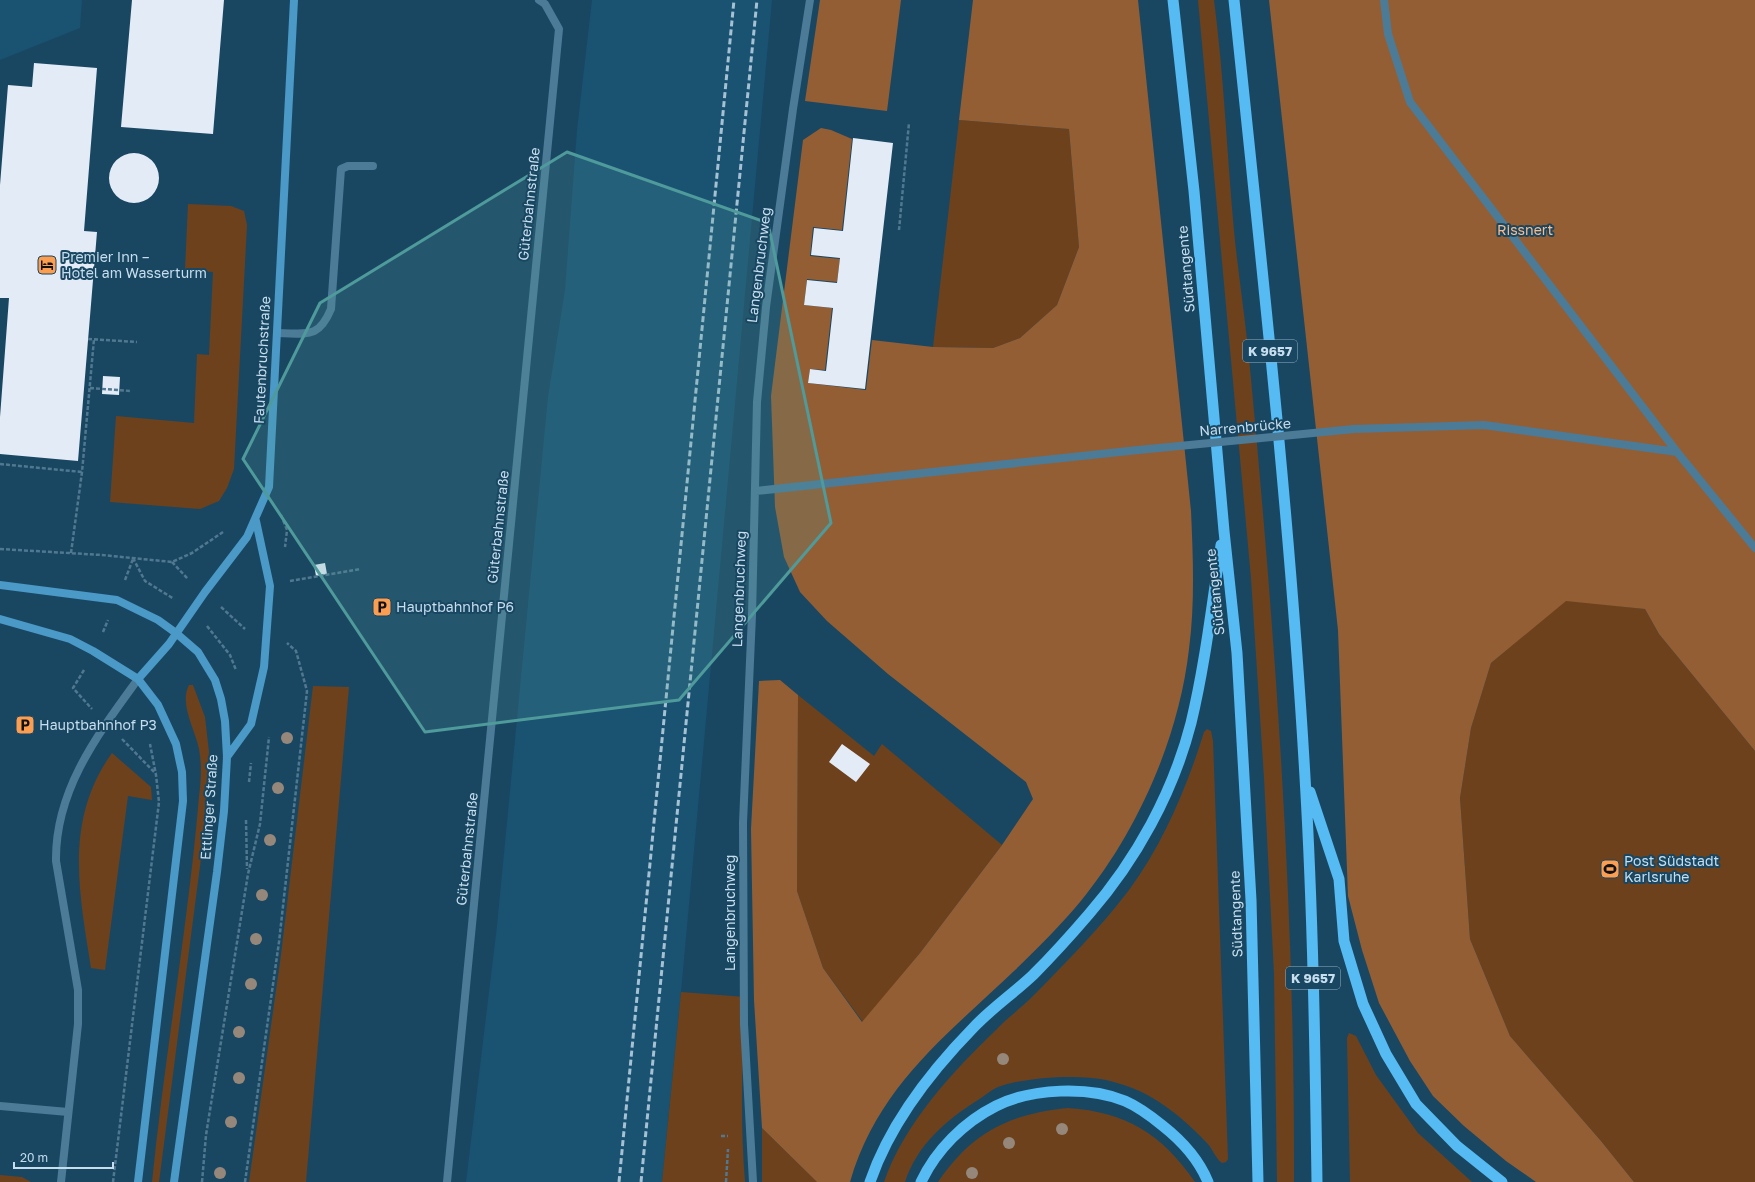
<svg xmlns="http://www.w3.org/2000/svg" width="1755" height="1182" font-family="'Golos Text',sans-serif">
<rect width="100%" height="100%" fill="#194762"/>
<path fill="#1a5271" d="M0,0H82L80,28L0,60Z
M592,0H772L681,992L662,1182H466L497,926L548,397L565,290L577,130Z"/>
<path fill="#6e411d" d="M1198,0H1214C1224,77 1227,154 1234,231C1239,281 1247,330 1251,379C1276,646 1295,914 1294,1182H1277L1274,974L1264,778L1251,578Z
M959,120L1069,129L1079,247L1057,305L1020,338L993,348L933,347Z
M188,204L231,206L244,211L247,225L234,469L227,488L219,501L200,509L110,502L116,416L194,423L197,354L209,355L213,272L185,270Z
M1566,600L1645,609L1659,634L1755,751V1182H1634L1601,1141L1510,1036L1470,939L1460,798L1471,728L1491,663Z
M189,685H193L205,717L209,752L203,843L159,1182H152C165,1053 188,926 199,797C201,781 202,765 199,749C195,729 179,704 189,685Z
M313,686L349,687L306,1182H249L281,955Z
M798,695L874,756L882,744L1002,845L920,953L863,1022L823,968L797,891Z
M1207,729L1211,731L1213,741L1228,1159L1226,1162L1222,1163C1215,1158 1213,1149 1207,1143C1191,1126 1173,1110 1151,1097C1138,1089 1122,1084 1106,1080C1079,1074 1024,1077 998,1087C991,1090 984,1096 978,1100C946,1120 917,1145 905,1182H884C904,1124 952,1072 996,1030C1009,1016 1025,1005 1038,991C1069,959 1102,926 1129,890C1163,844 1187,787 1204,732Z
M112,753L151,787L152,800L128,796L105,970L91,968C79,892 64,820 112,753Z
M681,992L745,997C742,1059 740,1121 745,1182H662Z
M1349,1033L1356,1036L1376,1075L1418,1133L1472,1182H1350L1347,1038Z
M1068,1108C1126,1112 1162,1134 1195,1182H938C972,1132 1009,1114 1068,1108Z
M762,1128L817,1182H762Z
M0,1175L22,1177L31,1182H0Z"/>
<path fill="#945e34" d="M820,0H901L887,111L805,101Z
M973,0H1138L1191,511C1193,557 1195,603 1189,649C1179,738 1137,833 1080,902C1060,926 1037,949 1014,971C946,1036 878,1086 850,1182H817L762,1128L754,1000L751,829L759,681L780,680L798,695L797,891L823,968L862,1022L920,953L1002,845L1033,799L1026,782L888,674L827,621L800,592L784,557L775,507L771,396L803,140L821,128L831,130L852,139L842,230L813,227L810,256L840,259L837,282L807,279L804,305L832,308L825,370L810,369L808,383L866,390L872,340L933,347L993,348L1020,338L1057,305L1079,247L1069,129L959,120Z
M1269,0H1755V751L1659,634L1645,609L1566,601L1491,663L1471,728L1460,798L1470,939L1510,1036L1601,1141L1634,1182H1536L1506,1161L1464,1126L1433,1096L1410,1061L1379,1003L1362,950L1348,896L1338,630Z"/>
<path fill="#e3ebf7" d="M132,0H224L213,134L121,127Z
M34,63L97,68L84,231L97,232L78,461L0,454V417L9,298H0V185L8,85L32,87Z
M853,138L893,143L865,389L808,383L810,369L826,371L833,308L804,305L807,280L837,283L840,258L811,255L814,228L843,231Z
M109 178a25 25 0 1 1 50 0a25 25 0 1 1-50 0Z
M103,376L120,377L119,395L102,394Z
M325,563L327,574L316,576L314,565Z
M842,744L870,764L856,782L829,762Z"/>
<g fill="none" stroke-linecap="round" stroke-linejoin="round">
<path stroke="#517890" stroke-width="2.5" stroke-dasharray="4 2" stroke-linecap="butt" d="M899,230L909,123
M88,339L137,342
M90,388L131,391
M0,464L82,472
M281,515L287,530L285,547
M0,549L102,555L172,562L192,553L223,532
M71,553L82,472L94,339
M133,558L145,581L174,599
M172,562L188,579
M125,580L133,559
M290,581L361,569
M221,607L245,629
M207,626L230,655L236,670
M103,632L108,620
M84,670L73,688L92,709
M122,739L156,774
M249,782L251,763
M246,820L247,869
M721,1136H728
M113,1182L159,802L156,775L150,744
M202,1182L206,1135L248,874L260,824L269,737
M245,1182L279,942L307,691L296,651L287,643
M726,1182L728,1149"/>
<path stroke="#4c7b98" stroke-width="8" d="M1384,0L1388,34L1410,102L1677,452L1755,548
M277,333C306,333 318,340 331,309L341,169L348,166H373
M1354,429L1484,425L1677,452
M756,491L1138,450
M0,1106L68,1112
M61,1182L78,1024V990L56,861C55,790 98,734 138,679
M753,1182L744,1024L743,823L752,615L757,402L766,307L793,109L810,0"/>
<path stroke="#4c7b98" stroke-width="8" d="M447,1182L559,29L545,4L539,0"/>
<path stroke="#4b99c7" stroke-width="8" d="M0,585L117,600L158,620L176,633L198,652L215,680L221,699L225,721L227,757L224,811L217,872L174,1182
M0,619L70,639L93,651L138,679L158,705L176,744L182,772L183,801L138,1182
M138,679L169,644L205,592L247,537L269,487L294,0
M227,757L251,724L264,667L270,586L256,521"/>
<path stroke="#56baf3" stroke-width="11" d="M1173,0L1194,191L1224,531L1237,653L1251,900L1258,1182
M1234,0C1261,259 1290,517 1305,777C1313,912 1315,1047 1317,1182
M1310,792L1339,879L1344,941L1363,1004L1386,1054L1416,1104L1457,1146L1502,1182
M870,1182C890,1123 931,1071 974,1027C992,1008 1014,993 1033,975C1052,956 1071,935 1089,914C1136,860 1173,793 1191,723C1205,665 1212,604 1221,545
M921,1182C936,1150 964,1122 996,1106C1032,1088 1089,1086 1125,1101C1139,1107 1152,1117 1163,1126C1182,1141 1199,1160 1208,1182"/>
<path stroke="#a5c1d3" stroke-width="3" stroke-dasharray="6 3" stroke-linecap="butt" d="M619,1182L734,0
M641,1182L757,0"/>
<path stroke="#4c7b98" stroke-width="8" d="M1138,450L1354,429"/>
</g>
<g fill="#958779">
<circle cx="287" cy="738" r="6"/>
<circle cx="278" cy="788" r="6"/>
<circle cx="270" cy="840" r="6"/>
<circle cx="262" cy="895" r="6"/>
<circle cx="256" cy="939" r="6"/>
<circle cx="251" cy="984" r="6"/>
<circle cx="239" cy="1032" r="6"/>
<circle cx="1003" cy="1059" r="6"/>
<circle cx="239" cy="1078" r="6"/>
<circle cx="231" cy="1122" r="6"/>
<circle cx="1062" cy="1129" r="6"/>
<circle cx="1009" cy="1143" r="6"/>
<circle cx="220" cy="1173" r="6"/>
<circle cx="972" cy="1173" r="6"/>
</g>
<path fill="#4f9a9b" fill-opacity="0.2" stroke="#4f9a9b" stroke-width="3" stroke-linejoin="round" d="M567,152L768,223L831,523L679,700L425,732L243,459L320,303Z"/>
<defs>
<g id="hotel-square" transform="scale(1)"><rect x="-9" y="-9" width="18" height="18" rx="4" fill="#fb9e52" stroke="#194762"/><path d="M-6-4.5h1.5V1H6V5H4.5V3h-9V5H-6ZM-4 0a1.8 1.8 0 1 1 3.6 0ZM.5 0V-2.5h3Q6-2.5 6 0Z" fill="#111"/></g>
<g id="parking-square" transform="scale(1)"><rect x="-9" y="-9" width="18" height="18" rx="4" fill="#fb9e52" stroke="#194762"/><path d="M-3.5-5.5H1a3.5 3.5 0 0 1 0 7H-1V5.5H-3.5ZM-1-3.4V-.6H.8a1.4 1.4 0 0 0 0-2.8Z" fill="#111"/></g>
<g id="stadium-square" transform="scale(1)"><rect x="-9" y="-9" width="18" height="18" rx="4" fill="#fb9e52" stroke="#194762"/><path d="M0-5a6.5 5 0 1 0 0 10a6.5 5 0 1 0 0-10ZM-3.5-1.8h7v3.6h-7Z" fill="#111"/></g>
</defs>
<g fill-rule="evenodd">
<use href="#hotel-square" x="47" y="265"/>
<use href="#parking-square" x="382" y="607"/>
<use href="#parking-square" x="25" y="725"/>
<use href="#stadium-square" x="1610" y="869"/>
</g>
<g text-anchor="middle" stroke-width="4" stroke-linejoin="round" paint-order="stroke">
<g fill="#194762" stroke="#92b1c4" stroke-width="1">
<rect x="1243" y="340" width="54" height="22" rx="3"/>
<rect x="1286" y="967" width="54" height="22" rx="3"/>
</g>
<g font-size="13" font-weight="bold" fill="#c6deee">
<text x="1270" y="356">K 9657</text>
<text x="1313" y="983">K 9657</text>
</g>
<g font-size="14" fill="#c6deee" stroke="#194762">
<text transform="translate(529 204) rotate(-84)" y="5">Güterbahnstraße</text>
<text transform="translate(759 265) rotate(-83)" y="5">Langenbruchweg</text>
<text transform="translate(1186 269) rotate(-95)" y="5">Südtangente</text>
<text transform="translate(262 360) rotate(-87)" y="5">Fautenbruchstraße</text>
<text transform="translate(1245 427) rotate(-5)" y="5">Narrenbrücke</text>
<text transform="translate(498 527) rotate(-84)" y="5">Güterbahnstraße</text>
<text transform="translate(739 589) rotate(-88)" y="5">Langenbruchweg</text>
<text transform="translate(1215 592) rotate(-96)" y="5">Südtangente</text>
<text transform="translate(209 807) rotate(-86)" y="5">Ettlinger Straße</text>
<text transform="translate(467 849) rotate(-84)" y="5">Güterbahnstraße</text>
<text transform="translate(730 913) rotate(-90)" y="5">Langenbruchweg</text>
<text transform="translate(1236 914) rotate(-92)" y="5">Südtangente</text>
</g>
<g font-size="14" fill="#fbbb8b" stroke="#194762">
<text x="1525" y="235">Rissnert</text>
</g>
<g font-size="14" fill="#c6deee" stroke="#194762" text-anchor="start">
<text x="61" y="262">Premier Inn –<tspan x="61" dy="16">Hotel am Wasserturm</tspan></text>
<text x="396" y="612">Hauptbahnhof P6</text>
<text x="39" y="730">Hauptbahnhof P3</text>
<text x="1624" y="866">Post Südstadt<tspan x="1624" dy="16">Karlsruhe</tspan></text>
</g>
</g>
<path d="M14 1162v6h99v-6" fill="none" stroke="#c6deee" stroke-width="2"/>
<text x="20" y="1162" font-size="12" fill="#c6deee" stroke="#194762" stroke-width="3" paint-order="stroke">20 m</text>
</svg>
